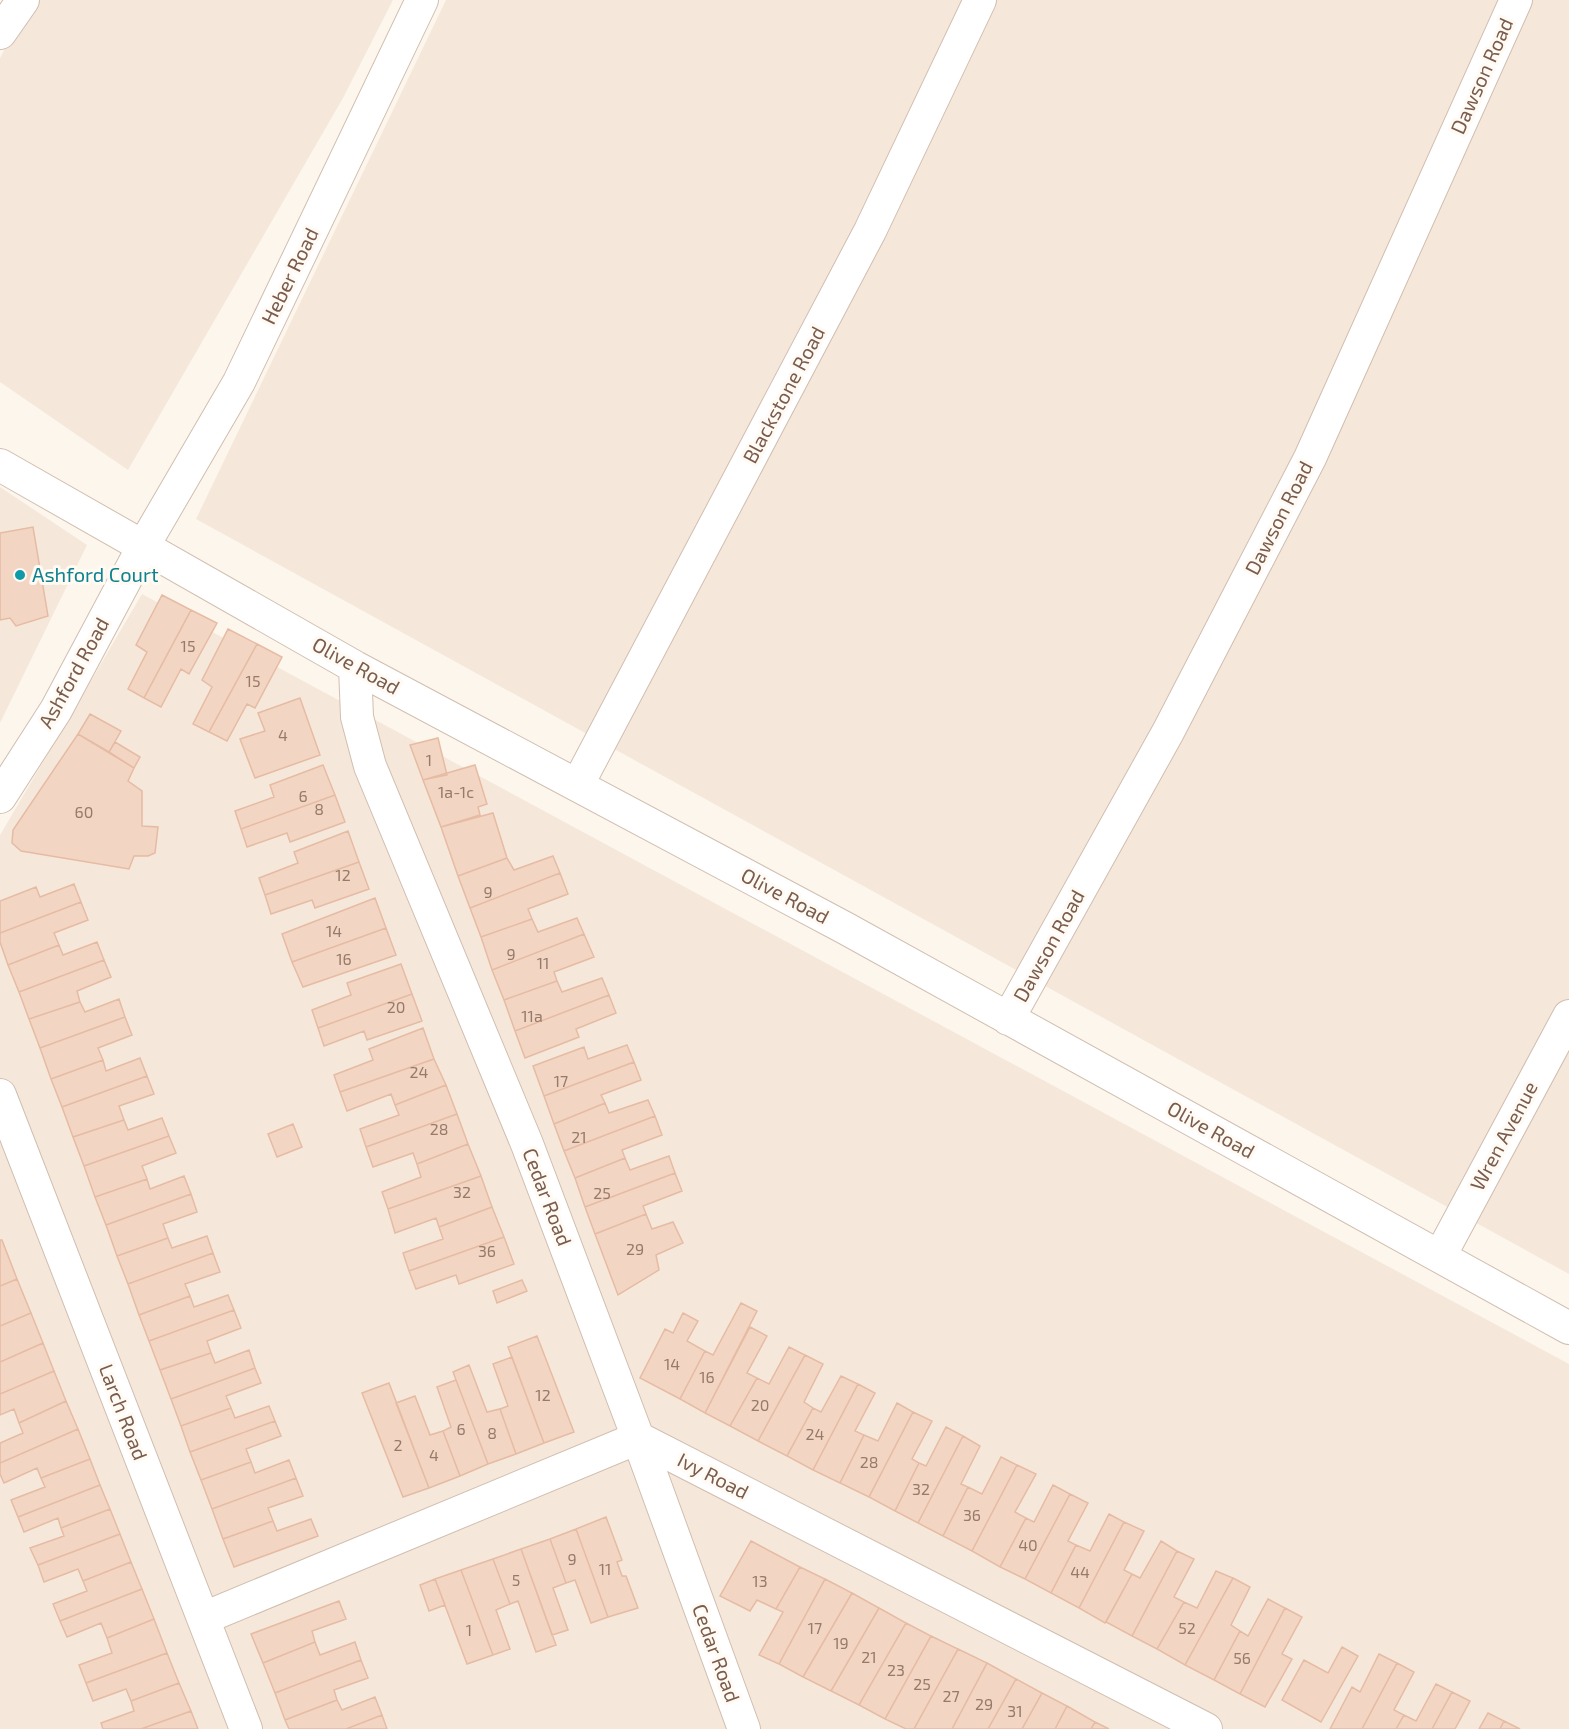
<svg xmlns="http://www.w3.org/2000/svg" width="1569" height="1729" font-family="'Exo 2',sans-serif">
<rect width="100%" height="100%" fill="#fdf6ec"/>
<path fill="#f5e8da" d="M30,0H393L343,98L128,470L0,382V58Z
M446,0H1569V1274L196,519Z
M0,487L87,545L0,723Z
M142,594L1569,1364V1729H0V835Z"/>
<path fill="#f3d5c3" stroke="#e6bba3" stroke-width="1.5" d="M33,527L48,616L16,626L10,618L0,620V533Z
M162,595L191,610L144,698L128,689L147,652L136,645Z
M191,610L217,623L189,674L181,669L161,707L144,698Z
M228,629L257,644L209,732L193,724L212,687L202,680Z
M257,644L282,657L255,708L247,704L227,741L209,732Z
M300,698L320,755L255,778L240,739L265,731L258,713Z
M90,714L121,731L109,752L78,734Z
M78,734L134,768L128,781L142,791V826L158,827L155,853L148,856H134L129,869L21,851L12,843L13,830Z
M438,738L447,775L423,780L410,745Z
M115,742L140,757L134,768L109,752Z
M323,765L335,795L241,829L235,811L274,797L270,785Z
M475,765L487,804L478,807L480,815L441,827L423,780Z
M335,795L345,822L290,842L287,833L247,847L241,829Z
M493,813L507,858L458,876L441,827Z
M348,831L359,862L265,895L259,878L298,863L294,852Z
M553,856L560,873L470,908L458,876L507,858L514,870Z
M359,862L369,889L315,908L312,900L271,914L265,895Z
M560,873L568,894L528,909L532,919L481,937L470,908Z
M74,884L81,902L0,933V901L36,887L40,897Z
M375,898L386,928L292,962L282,934Z
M81,902L88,920L54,933L59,945L8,965L0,942V933Z
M577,918L584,934L492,970L481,937L532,919L538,932Z
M386,928L396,955L303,987L292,962Z
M584,934L594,957L554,972L557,981L504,1000L492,970Z
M97,942L104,960L19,992L8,965L59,945L63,955Z
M104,960L111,977L77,991L80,1002L29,1019L19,992Z
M401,964L412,994L318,1028L312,1010L351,995L347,983Z
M602,978L609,995L515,1031L504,1000L557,981L562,992Z
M412,994L422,1021L367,1040L364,1031L324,1046L318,1028Z
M609,995L616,1013L576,1029L579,1037L525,1058L515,1031Z
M119,999L125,1017L40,1048L29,1019L80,1002L85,1012Z
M125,1017L132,1035L98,1048L103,1060L51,1079L40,1048Z
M423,1028L434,1059L340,1092L334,1075L373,1060L369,1049Z
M627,1045L634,1062L544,1096L533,1066L584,1047L588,1059Z
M140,1058L147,1076L62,1107L51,1079L103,1060L106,1071Z
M434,1059L446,1085L395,1105L391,1094L347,1111L340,1092Z
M634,1062L641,1080L601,1095L605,1103L554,1124L544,1096Z
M147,1076L154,1094L119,1106L124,1120L73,1137L62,1107Z
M446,1085L457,1114L366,1147L360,1129L399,1115L395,1105Z
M648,1100L655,1116L564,1151L554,1124L605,1103L609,1113Z
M457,1114L468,1144L417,1164L413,1153L373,1167L366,1147Z
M655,1116L662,1135L622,1150L625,1158L575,1178L564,1151Z
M162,1118L169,1136L84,1166L73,1137L124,1120L128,1130Z
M293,1124L302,1147L277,1157L268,1134Z
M169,1136L176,1153L142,1166L147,1179L95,1197L84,1166Z
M468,1144L481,1176L388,1209L382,1192L421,1177L417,1164Z
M669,1156L675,1173L585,1207L575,1178L625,1158L630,1170Z
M675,1173L682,1191L643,1206L646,1214L595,1234L585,1207Z
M184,1176L191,1194L106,1225L95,1197L147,1179L150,1189Z
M481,1176L492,1207L439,1227L436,1218L395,1233L388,1209Z
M191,1194L197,1212L163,1224L168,1238L117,1256L106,1225Z
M492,1207L504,1237L409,1271L403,1253L443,1239L439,1227Z
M646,1214L652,1229L673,1222L683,1243L656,1255L659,1270L618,1295L595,1234Z
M207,1236L213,1253L128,1284L117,1256L168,1238L172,1248Z
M504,1237L514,1264L459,1284L456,1275L416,1289L409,1271Z
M0,1240H2L17,1279L0,1286Z
M213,1253L220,1272L185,1284L190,1296L139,1315L128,1284Z
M17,1279L31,1313L0,1326V1286Z
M522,1280L527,1291L497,1303L493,1291Z
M228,1295L234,1310L149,1341L139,1315L190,1296L194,1307Z
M741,1303L757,1311L705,1413L680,1399L705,1351L713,1355Z
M234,1310L241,1328L207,1341L211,1353L160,1370L149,1341Z
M31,1313L43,1343L0,1362V1326Z
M683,1313L698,1321L687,1341L705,1351L680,1399L640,1378L665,1329L673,1333Z
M750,1327L767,1336L747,1373L757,1378L730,1426L705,1413Z
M537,1336L574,1432L544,1443L508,1347Z
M43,1343L54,1371L0,1394V1362Z
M789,1347L805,1355L758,1441L730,1426L757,1378L769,1384Z
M249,1350L255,1368L171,1399L160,1370L211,1353L215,1363Z
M805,1355L823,1364L804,1402L813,1408L787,1456L758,1441Z
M512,1357L544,1443L516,1454L500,1409L508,1406L493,1364Z
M469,1365L487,1412L500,1409L516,1454L488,1464L453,1372Z
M255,1368L261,1383L226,1396L231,1408L181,1426L171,1399Z
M54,1371L66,1401L19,1423L14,1409L0,1415V1394Z
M841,1376L858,1384L813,1470L787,1456L813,1408L821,1412Z
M456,1380L488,1464L460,1476L443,1431L451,1427L437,1387Z
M389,1383L429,1488L403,1497L362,1393Z
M858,1384L875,1393L855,1431L864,1435L840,1483L813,1470Z
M415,1396L430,1435L443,1431L460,1476L429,1488L396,1403Z
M66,1401L78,1429L0,1463V1443L23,1433L19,1423Z
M897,1403L913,1412L869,1497L840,1483L864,1435L878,1441Z
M269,1406L275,1421L190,1452L181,1426L231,1408L235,1418Z
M913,1412L932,1421L912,1459L919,1463L895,1511L869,1497Z
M275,1421L281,1436L246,1449L251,1462L201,1480L190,1452Z
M946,1427L963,1436L918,1523L895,1511L919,1463L926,1466Z
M78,1429L90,1459L41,1478L37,1468L4,1483L0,1474V1463Z
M963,1436L980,1446L961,1484L968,1487L943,1536L918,1523Z
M1001,1457L1017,1465L972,1551L943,1536L968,1487L982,1494Z
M90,1459L100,1485L18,1517L11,1500L45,1487L41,1478Z
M289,1460L296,1478L212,1509L201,1480L251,1462L255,1473Z
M1017,1465L1036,1474L1015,1512L1026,1518L1000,1567L972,1551Z
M296,1478L303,1496L268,1508L273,1521L223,1539L212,1509Z
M100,1485L110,1509L61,1528L58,1518L24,1532L18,1517Z
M1053,1485L1070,1494L1025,1579L1000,1567L1026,1518L1034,1522Z
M1070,1494L1088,1503L1068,1541L1076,1545L1051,1593L1025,1579Z
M110,1509L120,1534L38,1565L30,1548L64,1536L61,1528Z
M1109,1514L1124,1522L1079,1608L1051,1593L1076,1545L1090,1551Z
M606,1517L622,1560L617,1562L622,1576H626L638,1608L608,1617L576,1529Z
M311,1519L318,1536L234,1567L223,1539L273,1521L277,1531Z
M1124,1522L1144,1531L1124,1570L1132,1574L1105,1623L1079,1608Z
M576,1529L608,1617L591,1623L575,1580L566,1583L550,1539Z
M120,1534L131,1562L83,1581L78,1569L44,1582L38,1565Z
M550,1539L566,1583L553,1588L568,1630L552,1635L521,1549Z
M751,1541L800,1567L776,1609L757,1600L750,1611L720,1596Z
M1161,1541L1177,1551L1132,1636L1106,1622L1132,1574L1140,1578Z
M521,1549L556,1645L536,1652L518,1601L510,1604L493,1559Z
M1177,1551L1194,1559L1174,1597L1184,1602L1157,1649L1132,1636Z
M493,1559L510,1604L496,1610L510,1649L493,1655L461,1570Z
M131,1562L142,1589L60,1621L53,1604L87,1591L83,1581Z
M800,1567L825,1579L779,1664L759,1655L783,1612L776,1609Z
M461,1570L493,1655L467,1664L435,1579Z
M1216,1571L1233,1578L1185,1665L1157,1649L1184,1602L1197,1608Z
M1233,1578L1250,1587L1231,1625L1240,1631L1214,1680L1185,1665Z
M435,1579L445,1605L429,1611L420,1585Z
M825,1579L852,1593L803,1677L779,1664Z
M142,1589L154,1619L107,1638L101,1623L67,1637L60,1621Z
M852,1593L879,1608L831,1691L803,1677Z
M1268,1599L1285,1608L1240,1694L1214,1680L1240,1631L1248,1636Z
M339,1601L346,1619L312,1631L315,1642L263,1663L251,1634Z
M879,1608L906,1623L859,1705L831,1691Z
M1285,1608L1302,1617L1282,1654L1292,1659L1265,1707L1240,1694Z
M154,1619L167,1653L86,1683L79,1665L112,1653L107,1638Z
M906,1623L931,1636L885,1719L859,1705Z
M931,1636L958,1649L914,1729H906L885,1719Z
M315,1642L320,1655L355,1642L361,1660L275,1693L263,1663Z
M1342,1647L1358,1656L1321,1722L1282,1700L1304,1660L1328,1673Z
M958,1649L987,1663L952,1729H914Z
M167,1653L179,1683L131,1701L126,1689L93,1701L86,1683Z
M1379,1654L1397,1663L1362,1729H1330L1352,1687L1360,1692Z
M361,1660L368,1678L334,1690L337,1700L285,1720L275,1693Z
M987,1663L1016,1679L988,1729H952Z
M1397,1663L1414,1672L1394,1710L1404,1715L1396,1729H1362Z
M1016,1679L1042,1693L1022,1729H988Z
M179,1683L191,1711L141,1729H103L101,1723L134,1711L131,1701Z
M1436,1684L1452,1692L1432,1729H1396L1404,1715L1416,1721Z
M1452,1692L1470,1701L1455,1729H1432Z
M1042,1693L1067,1706L1055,1729H1022Z
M375,1697L382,1715L346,1729H289L285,1720L337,1700L342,1710Z
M1067,1706L1095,1722L1091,1729H1055Z
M191,1711L198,1729H141Z
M1488,1713L1504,1721L1500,1729H1479Z
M382,1715L387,1729H346Z
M1504,1721L1520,1729H1500Z
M1095,1722L1109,1729H1091Z"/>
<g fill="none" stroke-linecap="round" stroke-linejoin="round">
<g stroke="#d1beb0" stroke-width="34">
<path id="street" d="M0,33L23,0
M0,465L355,667L845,928L1569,1328
M355,667L357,717L370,766L527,1144L638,1438L744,1729
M578,784L870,231L980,0
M0,797L56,710L144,545L239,382L422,0
M1008,1019L1168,732L1310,458L1516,0
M0,1095L246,1729
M1440,1256L1569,1016
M204,1618L638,1438L1206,1729"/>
</g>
<use href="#street" stroke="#fff" stroke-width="32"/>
</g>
<circle fill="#0f9aa8" stroke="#fffaf3" stroke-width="2" cx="20" cy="575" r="6"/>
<g text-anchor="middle" stroke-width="6" stroke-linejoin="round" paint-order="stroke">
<g font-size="16" fill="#987a6a">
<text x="188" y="652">15</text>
<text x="253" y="687">15</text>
<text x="283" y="741">4</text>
<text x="429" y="766">1</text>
<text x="456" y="798">1a-1c</text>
<text x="303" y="802">6</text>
<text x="319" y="815">8</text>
<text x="84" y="818">60</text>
<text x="343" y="881">12</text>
<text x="488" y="898">9</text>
<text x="334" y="937">14</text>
<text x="511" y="960">9</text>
<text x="344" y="965">16</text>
<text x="543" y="969">11</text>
<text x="396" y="1013">20</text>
<text x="532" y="1022">11a</text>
<text x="419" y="1078">24</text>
<text x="561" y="1087">17</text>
<text x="439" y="1135">28</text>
<text x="579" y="1143">21</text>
<text x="462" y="1198">32</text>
<text x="602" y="1199">25</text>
<text x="635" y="1255">29</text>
<text x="487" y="1257">36</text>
<text x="672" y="1370">14</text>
<text x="707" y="1383">16</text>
<text x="543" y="1401">12</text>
<text x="760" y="1411">20</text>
<text x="461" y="1435">6</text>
<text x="492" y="1439">8</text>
<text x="815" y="1440">24</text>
<text x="398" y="1451">2</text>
<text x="434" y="1461">4</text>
<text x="869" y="1468">28</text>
<text x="921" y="1495">32</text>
<text x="972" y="1521">36</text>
<text x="1028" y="1551">40</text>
<text x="572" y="1565">9</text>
<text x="605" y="1575">11</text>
<text x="1080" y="1578">44</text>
<text x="516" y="1586">5</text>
<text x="760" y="1587">13</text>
<text x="815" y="1634">17</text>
<text x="1187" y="1634">52</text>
<text x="469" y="1636">1</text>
<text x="841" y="1649">19</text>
<text x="869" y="1663">21</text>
<text x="1242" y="1664">56</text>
<text x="896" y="1676">23</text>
<text x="922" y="1690">25</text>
<text x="951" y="1702">27</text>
<text x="984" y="1710">29</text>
<text x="1015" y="1717">31</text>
</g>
<g font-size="20" fill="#7a5c4d" stroke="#fffaf3">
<text transform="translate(1482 76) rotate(-66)" y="7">Dawson Road</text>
<text transform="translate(290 276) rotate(-64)" y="7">Heber Road</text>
<text transform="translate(784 395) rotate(-62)" y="7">Blackstone Road</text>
<text transform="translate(1279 518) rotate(-63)" y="7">Dawson Road</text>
<text transform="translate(356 666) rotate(29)" y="7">Olive Road</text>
<text transform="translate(74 673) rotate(-61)" y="7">Ashford Road</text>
<text transform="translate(785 896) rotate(28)" y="7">Olive Road</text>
<text transform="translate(1049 946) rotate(-61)" y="7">Dawson Road</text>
<text transform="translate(1211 1130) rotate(29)" y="7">Olive Road</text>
<text transform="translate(1504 1136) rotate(-62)" y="7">Wren Avenue</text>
<text transform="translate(547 1197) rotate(69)" y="7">Cedar Road</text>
<text transform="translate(123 1412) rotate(69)" y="7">Larch Road</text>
<text transform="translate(713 1476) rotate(27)" y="7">Ivy Road</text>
<text transform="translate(716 1653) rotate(70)" y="7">Cedar Road</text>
</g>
<g font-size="20" fill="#0d838f" stroke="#fffaf3" text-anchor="start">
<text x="32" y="582">Ashford Court</text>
</g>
</g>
</svg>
